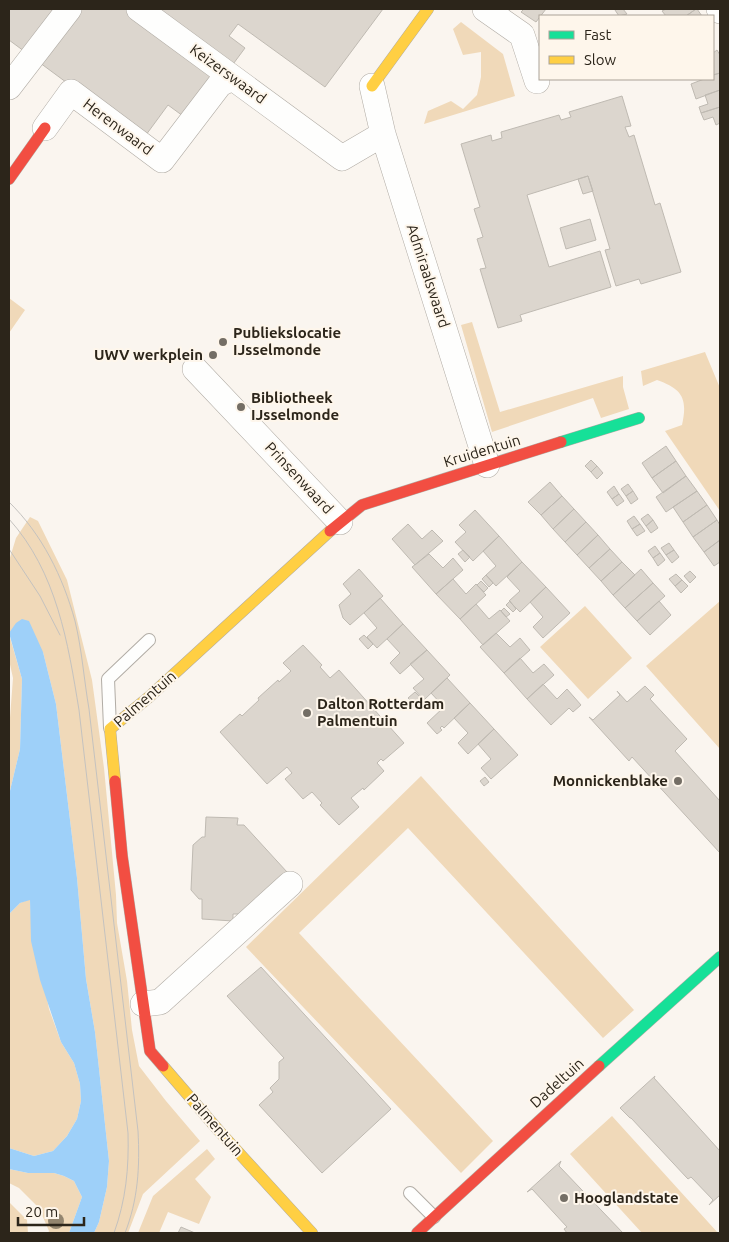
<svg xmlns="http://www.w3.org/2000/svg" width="729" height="1242" font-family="Ubuntu,sans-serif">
<rect width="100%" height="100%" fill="#faf5ef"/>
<path fill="#f0d9b9" d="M461,22L503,54L515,96L424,124L428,111L451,101L463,109L477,95L481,77V52L463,55L453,29Z
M9,298L25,310L9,333Z
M472,322L500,412L623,376V387L629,409L601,418L593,398L492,432L461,325Z
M705,352L720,388V511L665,431L682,425C688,398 682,389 657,380L643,386L641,371Z
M30,517L38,521L67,580L92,680L104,768L116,895L117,923L127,981L132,1030L139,1066L166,1101L200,1141L143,1194L128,1233H94L99,1222L107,1187L109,1161L95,1032L86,979L77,878L56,704L43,652L9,633V561L16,538Z
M720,601V749L646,666Z
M585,606L632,658L588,699L540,647Z
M9,634L22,679L20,749L9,795V731L13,678L9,660Z
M421,776L634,1010L603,1038L408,828L299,933L493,1141L461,1173L246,947Z
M30,899L31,917L49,1009L61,1042L74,1063L80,1084L81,1101L77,1119L67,1136L53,1151L34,1156L9,1148V914L20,903Z
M612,1116L718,1233H642L570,1154Z
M207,1149L215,1159L195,1179L211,1197L199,1224L168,1212L159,1233H138L153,1196Z
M9,1169L28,1173H54L64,1176L74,1181L82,1197L69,1233H48L49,1231L39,1208L19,1188L9,1183Z
M9,1202L27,1220L28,1233H9Z"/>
<path fill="#9ed0f9" d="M22,619L29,621L43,652L56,704L77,878L86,979L95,1032L109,1161L107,1187L99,1222L94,1233H69L82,1197L74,1181L64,1176L54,1173H28L9,1169V1148L34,1156L53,1151L67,1136L77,1119L81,1101L80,1084L74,1063L61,1042L40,980L31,941L30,900L20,903L9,914V795L20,749L22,679L9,633L16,623Z"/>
<path fill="#dcd6ce" stroke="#bfbab2" d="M9,9H383L325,87L238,24L229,36L245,48L208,98L183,116L168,105L143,139L9,40Z
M524,9H546L536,22L521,12Z
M616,9H623L627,14L619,16L615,10Z
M666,9H696L686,16H666L662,11Z
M697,9L702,16H686L696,9Z
M717,50L720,55V73L713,75V53Z
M720,73V90L696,99L691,84L704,79H713V75Z
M720,90V107L701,113L699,107L708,104L705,95Z
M622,96L631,126L625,127L629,137L634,135L655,205L660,203L681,272L641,284L639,279L616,286L605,250L610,249L588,176L527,195L549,267L600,251L611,287L520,315L522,321L498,328L480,269L486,268L477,239L483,237L474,209L480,207L461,144L491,135L492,141L502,138L501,132L559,115L561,120L571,117L569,112Z
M720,107V123L716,125L713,117L704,120L701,113Z
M588,176L593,191L583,194L578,179Z
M590,219L596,240L566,249L560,228Z
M666,446L676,461L652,478L642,463Z
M591,460L597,466L591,472L585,466Z
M676,461L686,476L663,493L652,478Z
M597,466L603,473L597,479L591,472Z
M686,476L697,491L666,512L656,497Z
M550,482L562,496L541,515L528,502Z
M628,484L633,491L626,496L621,489Z
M614,486L619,494L612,499L607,492Z
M633,491L638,499L631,504L626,496Z
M697,491L707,505L683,522L673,507Z
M619,494L624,501L617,506L612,499Z
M562,496L574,509L553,529L541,515Z
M707,505L717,520L693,537L683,522Z
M574,509L586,522L565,542L553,529Z
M475,510L499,536L473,561L455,542L466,532L459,525Z
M648,514L653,520L646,526L641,519Z
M634,516L640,524L632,529L627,521Z
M653,520L658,528L651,533L646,526Z
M717,520L720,525V540L704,552L693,537Z
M586,522L598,535L577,555L565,542Z
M408,524L422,539L432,530L443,541L415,565L392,539Z
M640,524L645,531L637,536L632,529Z
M598,535L610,549L589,568L577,555Z
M499,536L522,562L496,586L486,575L496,566L483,551Z
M720,540V562L714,566L704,552Z
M669,543L674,550L666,555L661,548Z
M655,546L660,553L653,558L648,551Z
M610,549L622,562L601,581L589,568Z
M463,550L470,557L465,562L458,554Z
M674,550L679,557L672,563L666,555Z
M660,553L665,560L658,566L653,558Z
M429,554L443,568L453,558L463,570L436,594L412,567Z
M522,562L546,587L520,612L509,601L520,591L507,577Z
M622,562L635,575L613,595L601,581Z
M359,569L383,596L350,625L343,618L339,605L351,594L343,584Z
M641,569L653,583L625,608L613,595Z
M690,571L696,577L690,583L684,576Z
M676,574L682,580L675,586L669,579Z
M486,575L493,583L489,587L482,579Z
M453,579L466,594L476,584L486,595L460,619L436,594Z
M682,580L688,586L681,593L675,586Z
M481,581L488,588L484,592L477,585Z
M653,583L665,596L637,621L625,608Z
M546,587L570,613L543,638L533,627L543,617L530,602Z
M380,598L403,624L377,648L367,637L377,628L364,613Z
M510,601L516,609L513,612L506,605Z
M659,601L671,615L650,635L637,621Z
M476,604L489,619L500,610L510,621L483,645L460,619Z
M504,608L510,614L506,617L501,611Z
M403,624L427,650L400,674L390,663L400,653L387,639Z
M496,633L510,647L520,638L530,650L504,673L480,647Z
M364,635L373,644L368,649L359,639Z
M303,645L322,665L320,667L330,678L339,670L404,743L383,761L381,759L377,763L384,771L364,790L363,788L351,798L359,807L339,825L320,805L322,803L312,792L303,799L285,779L292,773L287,767L267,784L220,732L240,714L242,716L259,700L258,698L278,680L279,682L291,671L283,663Z
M427,650L450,675L424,700L413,688L424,679L410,664Z
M520,658L533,673L544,664L554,675L527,699L504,673Z
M447,678L470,703L444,728L442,726L440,728L442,730L437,734L427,723L444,707L431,693Z
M543,684L557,699L567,689L581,705L573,712L569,708L551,725L527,699Z
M645,686L654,695L650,699L687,739L675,751L720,801V853L632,757L629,761L589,717L593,720L620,695L617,691L627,702Z
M415,692L422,699L415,705L408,698Z
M470,703L494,729L468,754L458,743L468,733L454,718Z
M494,729L518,755L491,779L481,768L491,759L478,744Z
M485,777L489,782L484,786L480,781Z
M206,817L238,818L237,825H244L287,872L240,914H233V921L202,919V899H199L191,890L193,845L202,837H205Z
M261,967L391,1109L322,1173L259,1105L273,1092L270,1088L279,1079V1062L284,1058L227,996Z
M655,1076L654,1078L720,1151V1195L709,1205L713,1200L691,1177L688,1179L687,1178L631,1118H630L620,1108Z
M561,1161L559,1166L623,1233H567L564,1229L567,1227L532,1189L527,1192Z
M181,1227L195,1233H178Z"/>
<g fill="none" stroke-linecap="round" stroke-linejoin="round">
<g stroke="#b1aca5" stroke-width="14">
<path id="lane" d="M110,728L108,679L149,640
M410,1193L434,1217"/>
</g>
<g stroke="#b1aca5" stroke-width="26">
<path id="street" d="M139,9L342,158L383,134
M485,9L522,35L537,81
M719,9L720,11
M372,86L383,134L487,465
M9,87L69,9
M45,128L71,92L162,160L220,84L232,78
M195,369L340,522
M143,1004L160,1002L290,884"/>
</g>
<g stroke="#b1aca5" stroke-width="12">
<path id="fast" d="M561,442L639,418
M599,1066L720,957"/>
</g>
<g stroke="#b1aca5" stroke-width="12">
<path id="slow" d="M372,86L428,9
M115,781L110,729L149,697L330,531
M163,1066L219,1131L312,1233"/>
</g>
<g stroke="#b1aca5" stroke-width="12">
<path id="jam" d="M9,179L45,128
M330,531L362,505L561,442
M115,781L122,856L150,1051L163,1066
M417,1233L599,1066"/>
</g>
<use href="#lane" stroke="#fefefd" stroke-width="12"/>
<use href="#street" stroke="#fefefd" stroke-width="25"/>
<use href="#fast" stroke="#16e098" stroke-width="11"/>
<use href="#slow" stroke="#ffcf43" stroke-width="11"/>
<use href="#jam" stroke="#f24e42" stroke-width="11"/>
<path stroke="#c4c2bf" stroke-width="1" d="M9,502C42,534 63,577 75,621C82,650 84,680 89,709L138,1131C140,1167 138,1200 125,1233
M9,519C57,572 68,643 79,710L128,1133C129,1168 126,1200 114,1233
M9,549L40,596L60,635"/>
</g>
<circle fill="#93856f" cx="56" cy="1221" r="8"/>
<g fill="#746e65" stroke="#fef6eb" stroke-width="2">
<circle cx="223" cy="342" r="5"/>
<circle cx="213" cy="355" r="5"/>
<circle cx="241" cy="407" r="5"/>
<circle cx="307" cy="713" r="5"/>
<circle cx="678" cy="781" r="5"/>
<circle cx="564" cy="1198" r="5"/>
</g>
<g text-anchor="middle" stroke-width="4" stroke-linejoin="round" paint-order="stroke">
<g font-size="15" fill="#2c251a" stroke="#fef6eb">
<text transform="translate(228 74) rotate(36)" y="5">Keizerswaard</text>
<text transform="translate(118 127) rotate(37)" y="5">Herenwaard</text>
<text transform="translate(428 276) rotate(72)" y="5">Admiraalswaard</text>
<text transform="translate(482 451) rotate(-17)" y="5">Kruidentuin</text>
<text transform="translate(299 478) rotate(47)" y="5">Prinsenwaard</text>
<text transform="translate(145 699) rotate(-41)" y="5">Palmentuin</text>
<text transform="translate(557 1083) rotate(-42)" y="5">Dadeltuin</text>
<text transform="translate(215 1125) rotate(49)" y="5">Palmentuin</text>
</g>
<g font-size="15" font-weight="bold" fill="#2c251a" stroke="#fef6eb" text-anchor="start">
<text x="233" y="338">Publiekslocatie<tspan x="233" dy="17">IJsselmonde</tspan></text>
<text x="203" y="360" text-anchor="end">UWV werkplein</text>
<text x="251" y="403">Bibliotheek<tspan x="251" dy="17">IJsselmonde</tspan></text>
<text x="317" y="709">Dalton Rotterdam<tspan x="317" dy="17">Palmentuin</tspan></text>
<text x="668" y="786" text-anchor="end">Monnickenblake</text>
<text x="574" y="1203">Hooglandstate</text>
</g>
</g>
<rect width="729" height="1242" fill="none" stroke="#2c251a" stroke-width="20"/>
<rect x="539" y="15" width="175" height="65" fill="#fef6eb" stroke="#aaa297"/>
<rect x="549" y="31" width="25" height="8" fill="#16e098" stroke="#aaa297"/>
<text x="584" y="40" font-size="15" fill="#2c251a">Fast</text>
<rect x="549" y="56" width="25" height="8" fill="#ffcf43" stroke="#aaa297"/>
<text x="584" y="65" font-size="15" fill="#2c251a">Slow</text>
<path d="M18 1217v8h66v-8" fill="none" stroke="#2c251a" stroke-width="2.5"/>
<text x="25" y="1217" font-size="15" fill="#2c251a" stroke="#fef6eb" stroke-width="4" paint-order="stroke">20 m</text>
</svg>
